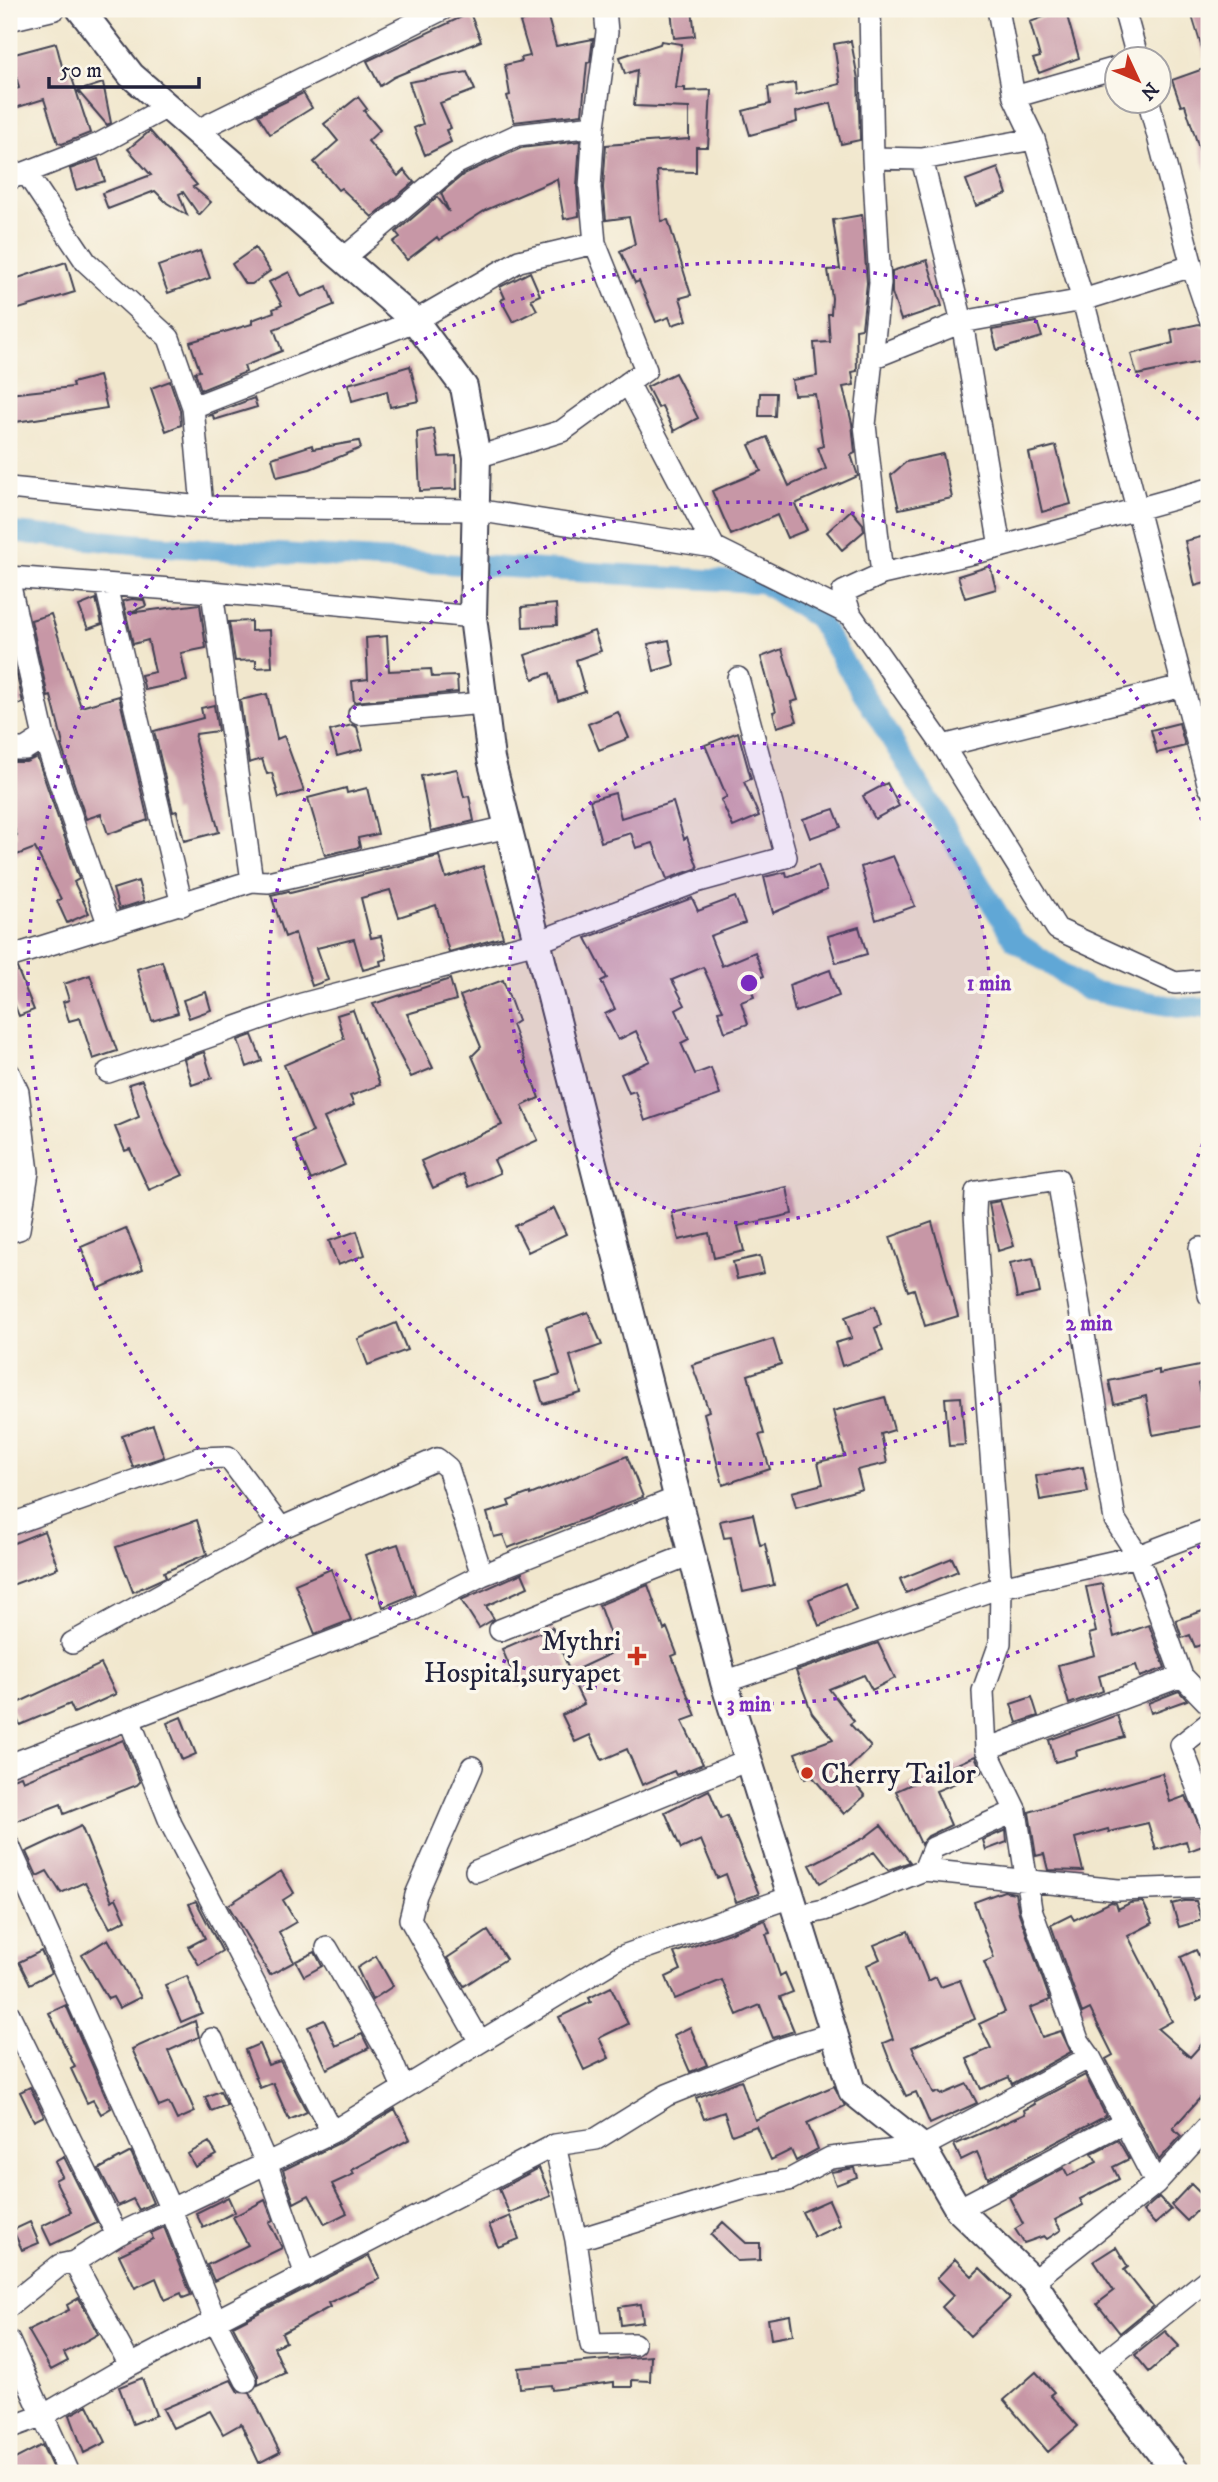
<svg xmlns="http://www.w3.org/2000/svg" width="1218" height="2482" font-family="'IM FELL DW Pica',serif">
<rect width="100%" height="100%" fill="#fbf7ec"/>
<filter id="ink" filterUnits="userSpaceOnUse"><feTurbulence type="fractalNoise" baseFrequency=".0143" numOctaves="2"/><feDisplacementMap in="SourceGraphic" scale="14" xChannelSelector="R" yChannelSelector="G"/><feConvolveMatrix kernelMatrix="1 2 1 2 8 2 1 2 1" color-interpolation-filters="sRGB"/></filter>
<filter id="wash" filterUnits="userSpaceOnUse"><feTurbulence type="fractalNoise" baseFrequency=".00686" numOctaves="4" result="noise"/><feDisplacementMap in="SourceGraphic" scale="28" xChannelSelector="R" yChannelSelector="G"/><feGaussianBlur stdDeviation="1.57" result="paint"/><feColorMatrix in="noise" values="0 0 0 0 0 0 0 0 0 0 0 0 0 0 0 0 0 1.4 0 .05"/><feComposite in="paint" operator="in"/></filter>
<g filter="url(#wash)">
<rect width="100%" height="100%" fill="#f1e7cd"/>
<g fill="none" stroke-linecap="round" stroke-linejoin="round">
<path stroke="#60a7d6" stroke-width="21" d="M9,532L159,546L763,583L817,618L1014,940L1087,990L1181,1008L1209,1007"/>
</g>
<g id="blocks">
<path fill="#c797a6" d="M671,9H692L695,36L674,38Z
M1065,9L1079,58L1039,73L1033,59L1040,57L1030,22Z
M1190,9H1209V57L1205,58Z
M470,13L481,41L394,77L380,86L367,61Z
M547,14L556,46L593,39L590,62L587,63L582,114L514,122L507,96L510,95L505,65L522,61L521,58L530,56L520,22Z
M661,41L682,44L676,88H685V91L711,90L708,147H696V172L657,171L661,221L668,220L691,295L680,298L687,320L672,325L669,317L656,322L639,281L635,283L620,251L635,244L629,217L606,220L603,188L606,145L689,139V108L634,106L637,70L625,74L620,57L660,44Z
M851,41L858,79L860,140L841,144L831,103L796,112L797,122L750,135L743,111L770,104L768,87L795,83L796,95L840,84L834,44Z
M56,43L64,74L70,72L90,133L62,144L58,143L44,99L9,110V91L19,88L11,55Z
M1209,67V169L1206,170L1185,105L1181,106L1172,80Z
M467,72L475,90L440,103L451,128L446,130L451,142L425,155L414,128L423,124L409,82Z
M103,83L111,123L107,125L78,91Z
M303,93L312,108L270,134L258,115Z
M358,97L367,109L364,111L380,130L368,141L398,176L404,170L414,182L372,217L341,188L338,190L314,162L338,141L324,124Z
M150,131L197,185L193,187L211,202L199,215L183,192L179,194L187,215L167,203L155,191L108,209L102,193L151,175L128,149Z
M580,141L577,187L579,216L564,219L557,179L486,210L439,240L437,237L407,260L393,242L400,237L396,232L437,197L449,212L441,193L464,174L521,148Z
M98,159L105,181L76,190L70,169Z
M998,168L1007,194L976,206L966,180Z
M862,215L867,283L862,328L856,329L857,371L852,372L854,385L843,387L852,423L855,453L851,455L858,476L795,504L807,530L787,538L777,515L731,535L712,491L761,471L749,445L767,437L789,486L826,469L818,448L823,446L815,394L794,395L792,380L817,376L814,343L830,342L828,314H831L832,298L828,270L840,269L833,220Z
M255,248L270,271L252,284H245L232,264Z
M200,251L210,278L168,293L158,266Z
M927,260L942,306L901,320L892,293V271Z
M66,262L75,292L9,312V281Z
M289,272L301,297L327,286L334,305L274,329L282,351L244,366L246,372L201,390L195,372L200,371L190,342L252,324V320L274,312L273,309L282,305L269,282Z
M530,272L540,295L531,299L537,310L513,322L501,300L505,298L500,287Z
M1037,322L1042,337L997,350L992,330Z
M1199,324L1208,329L1209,360L1137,375L1131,354L1173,343L1171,330Z
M410,366L419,401L390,407L387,391L352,401L348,384Z
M675,373L698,418L674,431L662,406L658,408L647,387Z
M99,376L107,408L9,423V394L73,387L72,383Z
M170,381L180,410L181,425L166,431L151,388Z
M760,393H776L775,416H759Z
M254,398L257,407L214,420L213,415L207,416Z
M434,429L439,457L456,456L457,489L420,491L417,432Z
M359,441L361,448L310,469L277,477L272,458L312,445L313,449Z
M1056,446L1071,504L1042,512L1029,453Z
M943,454L952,498L899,509L891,475L906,462Z
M851,510L863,524L864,531L842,550L827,532Z
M1209,535V582L1195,586L1185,541Z
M990,566L996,589L965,598L958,576Z
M96,599L102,624L88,629L79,606Z
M132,599L144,600L146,606L128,613L200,604L206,648L181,653L187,681L145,690L141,675L155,672L148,640L133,644L123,601Z
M556,604L557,625L523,627L522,607Z
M51,614L81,707L119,696L148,820L108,834L101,814L86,819L61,745H63L59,727L51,696L48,697L31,620Z
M251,621V631L270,630L272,667L256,668V660L235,661L229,622Z
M594,631L601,651L576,660L585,692L558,701L550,673L533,679L525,655Z
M387,636L389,671L431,669L432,677L457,676L458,692L354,702L352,681L368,679L366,638Z
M9,640L23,703L9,707Z
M669,640L674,665L654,671L648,644Z
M782,649L798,700L791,702L797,721L777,727L773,712L776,711L761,657Z
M267,694L277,739L284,736L304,791L279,798L272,773L267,774L262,759L249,763L240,700Z
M214,705L218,731L196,734L195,741L219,832L184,841L177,811L173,812L154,731L203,718L201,708Z
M618,712L629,738L599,750L588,724Z
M1179,723L1185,746L1157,753L1151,730Z
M352,725L357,727L363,749L337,756L330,731Z
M738,732L751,779L744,782L759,816L733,827L721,800L727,797L705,745Z
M37,757L79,879L74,882L89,913L67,923L57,901L61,899L35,848L9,858V839L17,836L9,814V762H26Z
M457,769L464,797L469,796L474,821L431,831L421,776Z
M887,783L899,806L875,819L863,796Z
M346,788L347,793L367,788L378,834L358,838L360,847L325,855L308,798Z
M615,793L621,818L673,802L684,839L687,837L698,868L667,879L653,843L636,848L631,833L601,842L590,800Z
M834,809L841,827L810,838L803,819Z
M439,856L446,878L483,866L503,937L449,952L436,905L399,917L390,890L361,898L371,938L381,936L387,959L380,961L381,965L363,970L354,939L317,948L328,980L312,986L295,933L285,937L271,895L289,891L290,893Z
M893,856L915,906L876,920L861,867Z
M818,865L827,890L773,913L764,877L786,872L787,877Z
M138,881L144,901L119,909L113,889Z
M735,897L745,923L710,936L722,966L755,952L764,976L749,983L754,997L741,1002L748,1024L725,1032L718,1011L723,1010L703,967L672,980L685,1005L676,1010L689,1039L681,1043L695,1074L711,1068L720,1095L645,1121L635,1091L629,1093L621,1074L650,1061L636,1031L618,1040L605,1014L615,1009L601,981L607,978L586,938L692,898L698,911Z
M859,927L867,954L836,963L828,936Z
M162,961L178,1013L152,1021L137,969Z
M17,968L34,1010L19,1016L9,991V970Z
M830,970L839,996L795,1012L789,985Z
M90,975L117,1051L93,1059L80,1018L69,1021L63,1002L69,1000L64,984Z
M450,979L456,1000L407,1014L433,1068L411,1077L373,1004Z
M503,980L518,1021L512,1025L539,1098L522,1106L538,1140L494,1160L500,1173L469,1187L463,1174L433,1188L421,1161L502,1125L472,1056L481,1047L460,996Z
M206,992L211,1010L189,1018L183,1000Z
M353,1010L380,1085L350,1096L354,1105L324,1118L345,1165L311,1180L294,1140L313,1132L284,1065L344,1039L337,1015Z
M252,1035L262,1061L247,1067L238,1040Z
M204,1052L212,1078L192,1085L184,1059Z
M142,1080L166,1144L183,1175L149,1190L130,1149L125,1151L115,1127L139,1117L129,1084Z
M787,1187L792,1214L738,1226L744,1251L714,1258L709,1233L679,1240L672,1213Z
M1000,1201L1014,1246L998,1251L989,1203Z
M554,1208L566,1234L528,1252L515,1226Z
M932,1222L958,1316L925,1326L914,1289L908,1291L890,1237Z
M126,1228L143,1269L98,1289L81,1247Z
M357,1231L365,1255L338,1265L329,1241Z
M760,1256L764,1273L737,1279L733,1262Z
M1033,1258L1040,1293L1017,1298L1010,1263Z
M875,1306L881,1325L875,1328L883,1351L842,1366L835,1343L852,1338L845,1317Z
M588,1312L602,1345L570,1356L581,1393L543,1404L536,1382L560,1375L546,1327Z
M396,1323L407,1350L368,1365L358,1339Z
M773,1339L781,1364L748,1375L764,1434L759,1435L770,1469L723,1485L704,1413L709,1411L692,1365Z
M1209,1364V1381L1199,1383L1207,1425L1153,1435L1146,1396L1114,1404L1109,1381L1159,1370V1374Z
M885,1397L894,1430L881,1434L887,1463L857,1470L862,1489L796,1507L792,1492L823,1484L818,1462L845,1456L833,1411Z
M961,1397L965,1445L949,1446L945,1398Z
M153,1425L164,1457L133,1467L122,1436Z
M627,1456L643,1497L508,1548L503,1535L494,1537L487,1513L510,1506L508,1501L530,1493V1495Z
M1083,1467L1088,1492L1040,1500L1036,1476Z
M753,1514L760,1545L765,1544L774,1585L743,1592L731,1537L724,1538L720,1521Z
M197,1520L207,1554L164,1572L166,1577L133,1592L116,1547Z
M44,1531L58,1568L9,1586V1545Z
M398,1544L415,1594L383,1607L365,1555Z
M952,1558L958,1571L906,1593L900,1579Z
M331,1569L351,1620L315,1634L295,1584Z
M522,1573L528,1587L486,1606L494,1619L479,1628L461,1600Z
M845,1583L856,1610L819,1626L809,1599Z
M1102,1584L1114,1637L1149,1625L1165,1668L1140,1677L1136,1665L1099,1676L1103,1691L1069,1704L1058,1665L1095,1655L1089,1634L1096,1632L1086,1587Z
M648,1585L664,1630L667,1628L677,1654L672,1656L696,1716L682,1721L703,1764L676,1775L674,1771L642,1785L627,1749L602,1760L590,1735L575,1742L562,1715L584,1704L569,1673L616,1651L599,1605Z
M1209,1609V1642L1195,1647L1190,1635L1182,1638L1176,1620Z
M552,1627L569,1669L519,1688L502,1649Z
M878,1643L895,1678L872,1690L864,1675L829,1689L854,1721L850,1724L871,1747L845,1772L865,1796L844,1814L812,1776L805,1779L795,1753L833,1739L812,1713L796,1671Z
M101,1664L116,1694L74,1713L70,1704L20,1725L11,1706Z
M1179,1691L1187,1700L1151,1713L1148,1703Z
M1032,1697L1038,1716L1017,1723L1011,1704Z
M1117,1715L1124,1737L1076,1751L1077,1756L1055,1762L1049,1740Z
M181,1717L196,1754L182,1760L167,1723Z
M123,1740L140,1782L137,1785L64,1814L61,1804L9,1824V1780L21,1776L23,1781Z
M975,1756L982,1772L936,1791L951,1825L928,1836L921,1844L896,1791Z
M1162,1773L1170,1802L1186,1796L1208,1844L1189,1851L1186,1841L1156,1850L1148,1823L1109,1832L1108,1829L1075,1838L1083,1871L1048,1870L1044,1854L1036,1856L1029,1812Z
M709,1790L721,1819L727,1816L759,1894L736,1902L726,1874L717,1878L701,1840L681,1849L665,1812Z
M881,1825L910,1862L888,1870L874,1852L820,1883L810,1865L864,1838Z
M81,1826L112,1901L116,1898L126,1920L110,1928L85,1882L61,1893L47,1871L37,1876L26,1852Z
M1006,1830L1007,1842L986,1850L983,1840Z
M281,1871L294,1893L283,1900L296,1922L279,1932L294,1962L270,1975L228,1905Z
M1004,1891L1015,1893L1019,1913L1050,2000L1030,2008L1042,2037L1061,2031L1071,2052L1012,2084L1009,2077L981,2089L967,2059L991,2048L979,2024L1005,2012L984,1962L994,1958L974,1902Z
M196,1901L222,1951L199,1965L188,1947L205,1938L189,1904Z
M1184,1901H1196L1202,1920L1179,1927L1172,1904Z
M1111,1902L1116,1903L1118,1909L1130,1903L1143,1902L1153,1923L1128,1936L1172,2021L1158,2029L1190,2057L1209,2036V2088L1173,2128L1181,2136L1159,2160L1106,2059L1113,2055L1090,2009L1082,2013L1051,1925L1071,1915L1074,1920Z
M765,1920L770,1933L766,1934L780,1976L785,1973L793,1992L780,1997L794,2031L773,2038L760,2005L737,2015L722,1980L675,1999L666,1977L681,1970L674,1953Z
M488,1931L506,1959L464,1986L447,1958Z
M908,1931L928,1981L936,1977L941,1987L960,1980L975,2019L912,2047L934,2094L939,2092L941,2095L967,2084L977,2103L930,2124L916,2092L906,2096L893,2069L883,2043L893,2039L867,1965L880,1959L874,1945Z
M108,1939L141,1997L119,2008L113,1997L108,1999L82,1955Z
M1196,1950L1209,1976V1994L1197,2001L1181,1957Z
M41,1951L51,1973L30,1984L19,1962Z
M315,1952L322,1966L304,1976L296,1961Z
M376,1956L393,1986L372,2000L357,1968Z
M187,1976L202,2013L181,2022L165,1985Z
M611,1987L628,2024L599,2038L609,2058L584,2070L559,2017L591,2002L589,1998Z
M66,2005L111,2108L101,2114L93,2100L87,2103L71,2069L75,2067L49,2013Z
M324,2020L336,2046L362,2034L369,2048L327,2069L308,2027Z
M195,2021L199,2037L168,2051L195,2112L177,2120L169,2103L159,2107L132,2049Z
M690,2027L707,2065L690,2072L674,2035Z
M259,2044L268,2065L280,2061L307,2112L289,2120L273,2083L260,2088L245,2050Z
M1085,2075L1106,2116L988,2178L977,2152L961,2160L954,2145L1025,2114L1024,2110L1035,2104L1034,2102Z
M741,2080L755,2120L834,2086L845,2106L807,2123L818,2149L796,2161L791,2150L771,2160L756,2126L732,2135L724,2112L704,2119L696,2098Z
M30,2087L44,2116L34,2121L20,2092Z
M220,2091L227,2105L211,2111L205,2097Z
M395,2109L410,2139L352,2170L354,2174L332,2184L347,2213L325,2224L309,2195L294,2203L283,2170L339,2143Z
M1118,2140L1129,2159L1113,2167L1119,2179L1080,2199L1083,2205L1055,2220L1061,2230L1047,2239L1044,2236L1024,2243L1015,2229L1023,2224L1009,2197L1064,2168L1068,2176L1097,2162L1092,2153Z
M209,2142L217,2155L195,2167L188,2154Z
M131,2152L153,2203L139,2210L133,2199L118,2206L99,2169Z
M64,2157L97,2223L51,2245L42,2226L71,2212L55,2180L62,2176L55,2162Z
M539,2168L551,2196L509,2213L499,2189Z
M854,2168L857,2177L836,2185L831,2172Z
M1191,2184L1207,2200L1187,2221L1171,2205Z
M228,2197L235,2212L203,2228L196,2213Z
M1159,2197L1171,2210L1155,2224L1143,2211Z
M265,2200L273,2220L269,2222L282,2248L214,2281L207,2265L248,2245L233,2217Z
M829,2200L840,2225L814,2237L802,2212Z
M510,2216L519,2239L498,2247L489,2225Z
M30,2222L39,2243L22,2250L13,2230Z
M723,2222L746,2243H760V2260L737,2261L711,2235Z
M164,2227L191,2295L183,2298L181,2293L165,2300L156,2278L135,2288L119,2255L153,2239L151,2233Z
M1116,2247L1128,2267L1124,2270L1153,2306L1120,2333L1097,2304L1114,2291L1094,2261Z
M369,2256L380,2279L328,2303L330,2307L282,2333L286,2342L274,2347L285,2373L258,2385V2375L233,2326Z
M955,2259L972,2276L980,2268L1010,2298L970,2336L942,2307L954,2295L937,2278Z
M79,2298L98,2334L64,2353L68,2361L51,2370L28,2330L69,2310L67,2305Z
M641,2304L643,2322L621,2325L619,2307Z
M790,2315L793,2335L771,2339L768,2319Z
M1165,2331L1179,2346L1149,2372L1135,2355Z
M651,2356L650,2381L632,2380V2387H614V2382L552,2390L551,2385L520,2388L518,2368Z
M1036,2372L1054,2392L1050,2395L1078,2426L1048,2452L1004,2400Z
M142,2378L156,2415L133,2424L119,2387Z
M231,2380L238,2392L250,2393L280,2452L259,2463L241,2424L223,2434L210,2411L173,2428L163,2409Z
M88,2405L106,2442L84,2453L70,2415Z
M42,2445L55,2473H9V2462Z"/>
</g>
</g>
<g filter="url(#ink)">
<use href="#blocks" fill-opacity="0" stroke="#414051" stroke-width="2"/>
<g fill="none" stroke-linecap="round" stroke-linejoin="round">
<g stroke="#414051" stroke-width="24">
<path id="minor" d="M870,9L873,158
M998,9L1014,97L1034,139L1083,300L1209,787
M1124,9L1138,60
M9,20L55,9
M1014,97L1116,68
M196,131L443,9
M27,174L86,262L169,338L193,407
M9,179L99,144L167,107
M343,259L457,163L517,135L594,126L607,32L605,9
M1192,266L1209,316
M872,358L962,322L922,159L1034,139
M628,383L714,547
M477,457L562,431L646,370L595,243L590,188L594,126
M9,488L202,507L476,510L714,547L851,615L943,746L1057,929L1175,983L1209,980
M202,507L193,407L415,321L519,261L595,243
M1000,547L962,322L1083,300L1192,266L1149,102
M882,574L865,425L880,283L873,158L922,159
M9,577L212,592L473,617
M9,582L44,737L109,926
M106,586L182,905
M212,592L252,881
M851,615L843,592L882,574L1000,547L1209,489
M359,714L484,703
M943,746L1182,686
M9,749H25L44,737
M9,957L252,881L268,882L508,827
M108,1072L302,1004L537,942L696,882L786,857L738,678
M9,1073L18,1092L28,1172L19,1229L9,1232
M1200,1248L1209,1295
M9,1525L199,1458L228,1457L281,1528L72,1643
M281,1528L437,1459L448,1468L482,1575
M500,1630L691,1554
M724,1682L1001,1587L1138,1556L1209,1529
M129,1719L171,1824L332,2132
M1209,1723L1181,1745L1209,1819
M986,1749L1182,1676
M9,1765L406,1613L482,1575L677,1498
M472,1767L416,1895L410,1919L479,2040
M9,1846L171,2210L216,2322L246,2381
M924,1870L933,1848L1016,1811
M476,1871L748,1760
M797,1916L824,1910L924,1870L1118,1890L1209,1887
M327,1948L390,2057L403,2088
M9,2014L117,2235
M212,2039L267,2165L306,2275
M555,2145L576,2240L591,2345L634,2344
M1156,2183L1090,2057L1078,2040L1031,1909L1016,1811L986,1749L983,1691L1000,1643L1001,1587L982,1335L975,1213L976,1192L1058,1179L1115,1520L1138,1556L1182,1676L1209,1704
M958,2209L1124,2122
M576,2240L745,2188L789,2180L830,2158L922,2147L1090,2057
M74,2262L130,2365
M1033,2281L1156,2183L1209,2125
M9,2306L60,2265L74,2262L117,2235L332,2132L620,1957L791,1897
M9,2341L69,2473
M1096,2369L1209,2278
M9,2428L44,2415L130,2365L555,2145L596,2139L667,2095L784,2048L836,2032"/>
</g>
<g stroke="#414051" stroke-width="30">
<path id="major" d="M80,9L131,75L415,321L464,387L477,457L473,617L491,759L724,1682L852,2091L922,2147L958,2209L1033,2281L1059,2321L1176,2473"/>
</g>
<use href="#minor" stroke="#fff" stroke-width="21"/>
<use href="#major" stroke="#fff" stroke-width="26"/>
</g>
</g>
<circle cx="749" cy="983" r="240" fill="#7b2cbf" fill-opacity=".12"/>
<g fill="none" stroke="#7b2cbf" stroke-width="3.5" stroke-dasharray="3.5 7">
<circle cx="749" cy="983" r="240"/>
<path d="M1209 1124A481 481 0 1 1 1209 842"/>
<path d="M1208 1539A721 721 0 1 1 1208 427"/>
</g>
<g fill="#c8321e" stroke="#fbf7ec" stroke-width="2.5">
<path d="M633.5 1645.5h7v7h7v7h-7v7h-7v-7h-7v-7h7z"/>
<circle cx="807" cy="1773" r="7"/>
</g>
<g text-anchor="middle" stroke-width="7" stroke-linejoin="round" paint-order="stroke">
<g font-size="28" fill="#22223b" stroke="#fbf7ec" text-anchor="end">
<text x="621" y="1650">Mythri<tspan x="621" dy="32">Hospital,suryapet</tspan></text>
<text x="821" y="1783" text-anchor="start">Cherry Tailor</text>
</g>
</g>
<circle cx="749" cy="983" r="10" fill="#7b2cbf" stroke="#fbf7ec" stroke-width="3.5"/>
<g font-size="21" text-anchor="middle" font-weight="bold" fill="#7b2cbf" stroke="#fbf7ec" stroke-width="7" stroke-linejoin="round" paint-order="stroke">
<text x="989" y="990">1 min</text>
<text x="1089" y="1330">2 min</text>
<text x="749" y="1711">3 min</text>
</g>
<rect width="1218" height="2482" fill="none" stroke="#fbf7ec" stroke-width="35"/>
<g transform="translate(1138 80) rotate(134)"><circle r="33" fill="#fbf7ec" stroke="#a4a2a5" stroke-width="2"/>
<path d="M0-5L12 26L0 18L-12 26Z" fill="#c8321e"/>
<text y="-10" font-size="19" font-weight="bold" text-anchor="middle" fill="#22223b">N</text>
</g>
<path d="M49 77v10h150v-10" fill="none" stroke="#22223b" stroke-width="3.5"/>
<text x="60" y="77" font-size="21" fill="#22223b" stroke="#fbf7ec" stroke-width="5" paint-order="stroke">50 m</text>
</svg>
